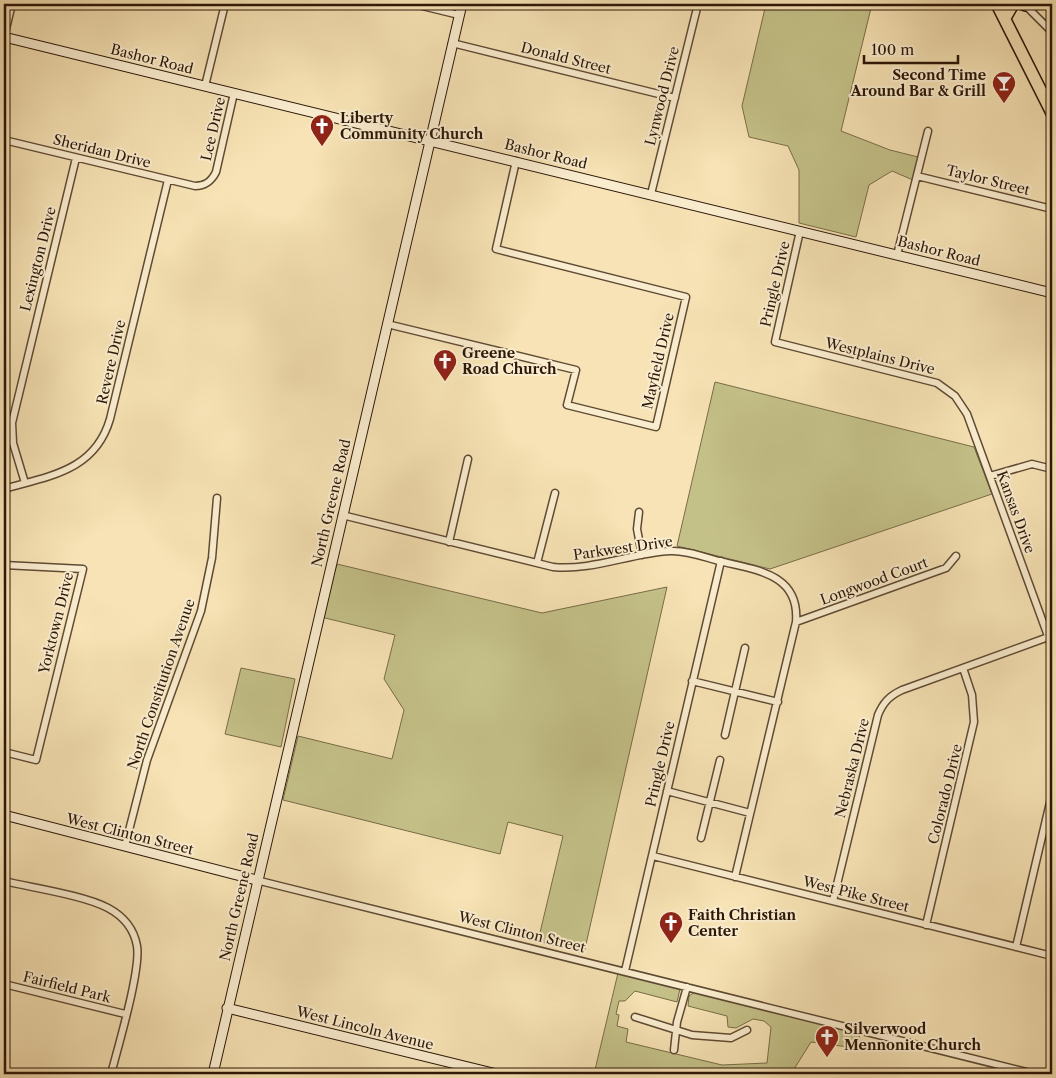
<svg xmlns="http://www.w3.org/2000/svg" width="1056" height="1078" font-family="'Libre Caslon Text',serif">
<rect width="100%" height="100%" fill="#f7e3b5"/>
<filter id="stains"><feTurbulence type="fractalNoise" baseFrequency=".004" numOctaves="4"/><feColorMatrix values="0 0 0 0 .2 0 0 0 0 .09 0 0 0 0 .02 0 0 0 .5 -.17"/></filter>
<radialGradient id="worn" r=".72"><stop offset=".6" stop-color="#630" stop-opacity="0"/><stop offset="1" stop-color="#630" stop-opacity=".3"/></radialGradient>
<path fill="#c4c188" stroke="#786c48" d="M766,4H872L841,131L890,150L918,157L913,180L892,171L869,185L856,237L799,223V170L788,146L749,137L742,106Z
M715,382L974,447L992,494L770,569L677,546Z
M337,564L542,613L667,587L584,953L538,941L563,836L508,822L500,854L283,800L298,736L392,759L404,710L384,679L395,635L321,617Z
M241,668L295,679L281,747L225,734Z
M618,973L680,989L677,1002L635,991L625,1001H619L616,1014L619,1015L617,1026L628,1029L626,1042L722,1065L767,1063L771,1027L764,1021L753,1019L736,1028L728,1027L727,1016L688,1006L689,996L695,992L859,1033L860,1043L856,1048L811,1042L791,1074H594Z"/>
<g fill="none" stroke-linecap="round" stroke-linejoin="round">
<g stroke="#5f4a33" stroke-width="9">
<path id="street" d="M414,4L459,15
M1025,5L1052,32
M4,37L12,4
M452,43L675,98
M205,86L225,4
M4,140L195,186C205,186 211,182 216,172L234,93
M917,176L1052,209
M651,194L698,4
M800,231L775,342L937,383L955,396L967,414L1052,647
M897,255L928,131
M387,324L576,370L567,405L656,427L686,297L496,249L516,161
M990,476L1032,464L1052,469
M25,483L13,443L12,423L76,158
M4,489C49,476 95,471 110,419L168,180
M639,512L637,529L642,555
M342,515L553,567C592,571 631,553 670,551C686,550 704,557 719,561C755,570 800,573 796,622L735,877
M449,542L468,459
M537,563L555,493
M4,565L83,569L36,760L4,752
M796,622L946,568L956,556
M692,681L778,702
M725,735L745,648
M667,791L750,813
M701,838L720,760
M125,846L147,760L201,611L212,558L217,498
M653,856L1052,956
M256,880L1035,1074
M4,881C33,888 83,895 108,908C123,916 134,929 137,946C141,970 118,1047 111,1074
M833,901L878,715C883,703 889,696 902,690L1051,636
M926,925L974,722L972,695L963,668
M1016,947L1052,794
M625,971L721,561
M4,984L125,1014
M635,1017L692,1035L731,1038L747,1030
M674,1050L677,1022L687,987"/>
</g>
<g stroke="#2c1708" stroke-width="11">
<path id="secondary" d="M4,37L1052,293
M4,815L256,880
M227,1008L497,1074
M213,1074L462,4"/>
</g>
<g stroke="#2c1708" stroke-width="14">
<path id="highway" d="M997,4L1052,113
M1023,4L1026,5
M1005,18L1013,4"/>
</g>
<use href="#street" stroke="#faedcf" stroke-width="6"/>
<use href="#secondary" stroke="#faedcf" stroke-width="9"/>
<use href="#highway" stroke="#f7e3b5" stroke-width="11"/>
</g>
<defs>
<g id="bar-pin" transform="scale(1.25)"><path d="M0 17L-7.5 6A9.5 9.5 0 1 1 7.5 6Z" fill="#8f2418" stroke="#faedcf"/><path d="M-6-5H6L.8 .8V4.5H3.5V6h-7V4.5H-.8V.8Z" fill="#fff"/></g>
<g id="church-pin" transform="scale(1.25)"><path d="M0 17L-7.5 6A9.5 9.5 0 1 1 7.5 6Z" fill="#8f2418" stroke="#faedcf"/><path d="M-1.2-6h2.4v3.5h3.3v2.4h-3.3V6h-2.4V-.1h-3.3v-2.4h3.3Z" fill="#fff"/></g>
</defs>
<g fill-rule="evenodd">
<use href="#bar-pin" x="1004" y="83"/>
<use href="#church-pin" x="322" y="126"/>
<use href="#church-pin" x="445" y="361"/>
<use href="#church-pin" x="671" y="923"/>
<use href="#church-pin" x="827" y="1037"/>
</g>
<g text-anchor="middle" stroke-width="4" stroke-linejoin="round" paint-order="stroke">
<g font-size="14" fill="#2c1708" stroke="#faedcf">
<text transform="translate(566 58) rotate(14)" y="5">Donald Street</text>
<text transform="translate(152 59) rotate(14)" y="5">Bashor Road</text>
<text transform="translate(662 96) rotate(-76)" y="5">Lynwood Drive</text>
<text transform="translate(213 129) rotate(-77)" y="5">Lee Drive</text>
<text transform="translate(102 151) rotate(14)" y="5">Sheridan Drive</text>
<text transform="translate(546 154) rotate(14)" y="5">Bashor Road</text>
<text transform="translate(988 180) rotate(14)" y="5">Taylor Street</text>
<text transform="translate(939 251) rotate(14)" y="5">Bashor Road</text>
<text transform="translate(38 259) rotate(-76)" y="5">Lexington Drive</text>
<text transform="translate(775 284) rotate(-77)" y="5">Pringle Drive</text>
<text transform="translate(880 356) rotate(14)" y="5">Westplains Drive</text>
<text transform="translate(658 361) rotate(-77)" y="5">Mayfield Drive</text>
<text transform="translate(111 362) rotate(-77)" y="5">Revere Drive</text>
<text transform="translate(331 503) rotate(-77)" y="5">North Greene Road</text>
<text transform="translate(1016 512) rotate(70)" y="5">Kansas Drive</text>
<text transform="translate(623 548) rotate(-8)" y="5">Parkwest Drive</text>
<text transform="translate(874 581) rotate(-20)" y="5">Longwood Court</text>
<text transform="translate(56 623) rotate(-76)" y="5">Yorktown Drive</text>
<text transform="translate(161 684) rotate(-71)" y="5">North Constitution Avenue</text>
<text transform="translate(660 764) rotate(-77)" y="5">Pringle Drive</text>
<text transform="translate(852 768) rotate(-76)" y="5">Nebraska Drive</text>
<text transform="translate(945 794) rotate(-76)" y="5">Colorado Drive</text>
<text transform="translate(130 834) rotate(14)" y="5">West Clinton Street</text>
<text transform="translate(856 894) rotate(14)" y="5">West Pike Street</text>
<text transform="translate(239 897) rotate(-77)" y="5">North Greene Road</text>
<text transform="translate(522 932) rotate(14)" y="5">West Clinton Street</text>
<text transform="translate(67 987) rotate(14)" y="5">Fairfield Park</text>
<text transform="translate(365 1028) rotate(14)" y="5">West Lincoln Avenue</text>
</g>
<g font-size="14" font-weight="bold" fill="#2c1708" stroke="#faedcf" text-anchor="start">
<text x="986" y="80" text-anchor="end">Second Time<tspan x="986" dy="16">Around Bar &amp; Grill</tspan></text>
<text x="340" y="123">Liberty<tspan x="340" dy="16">Community Church</tspan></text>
<text x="462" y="358">Greene<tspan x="462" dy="16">Road Church</tspan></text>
<text x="688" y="920">Faith Christian<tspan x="688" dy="16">Center</tspan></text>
<text x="844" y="1034">Silverwood<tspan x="844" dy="16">Mennonite Church</tspan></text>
</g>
</g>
<rect width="1056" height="1078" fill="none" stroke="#f7e3b5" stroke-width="20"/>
<rect x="5" y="5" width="1046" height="1068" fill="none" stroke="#2c1708" stroke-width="2.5"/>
<rect x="10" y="10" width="1036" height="1058" fill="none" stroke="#2c1708"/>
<path d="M864 55v8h94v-8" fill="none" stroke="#2c1708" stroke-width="2.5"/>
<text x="871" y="55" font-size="15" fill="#2c1708" stroke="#faedcf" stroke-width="4" paint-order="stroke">100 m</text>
<rect width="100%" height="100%" filter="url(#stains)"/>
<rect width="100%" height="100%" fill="url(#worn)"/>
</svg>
